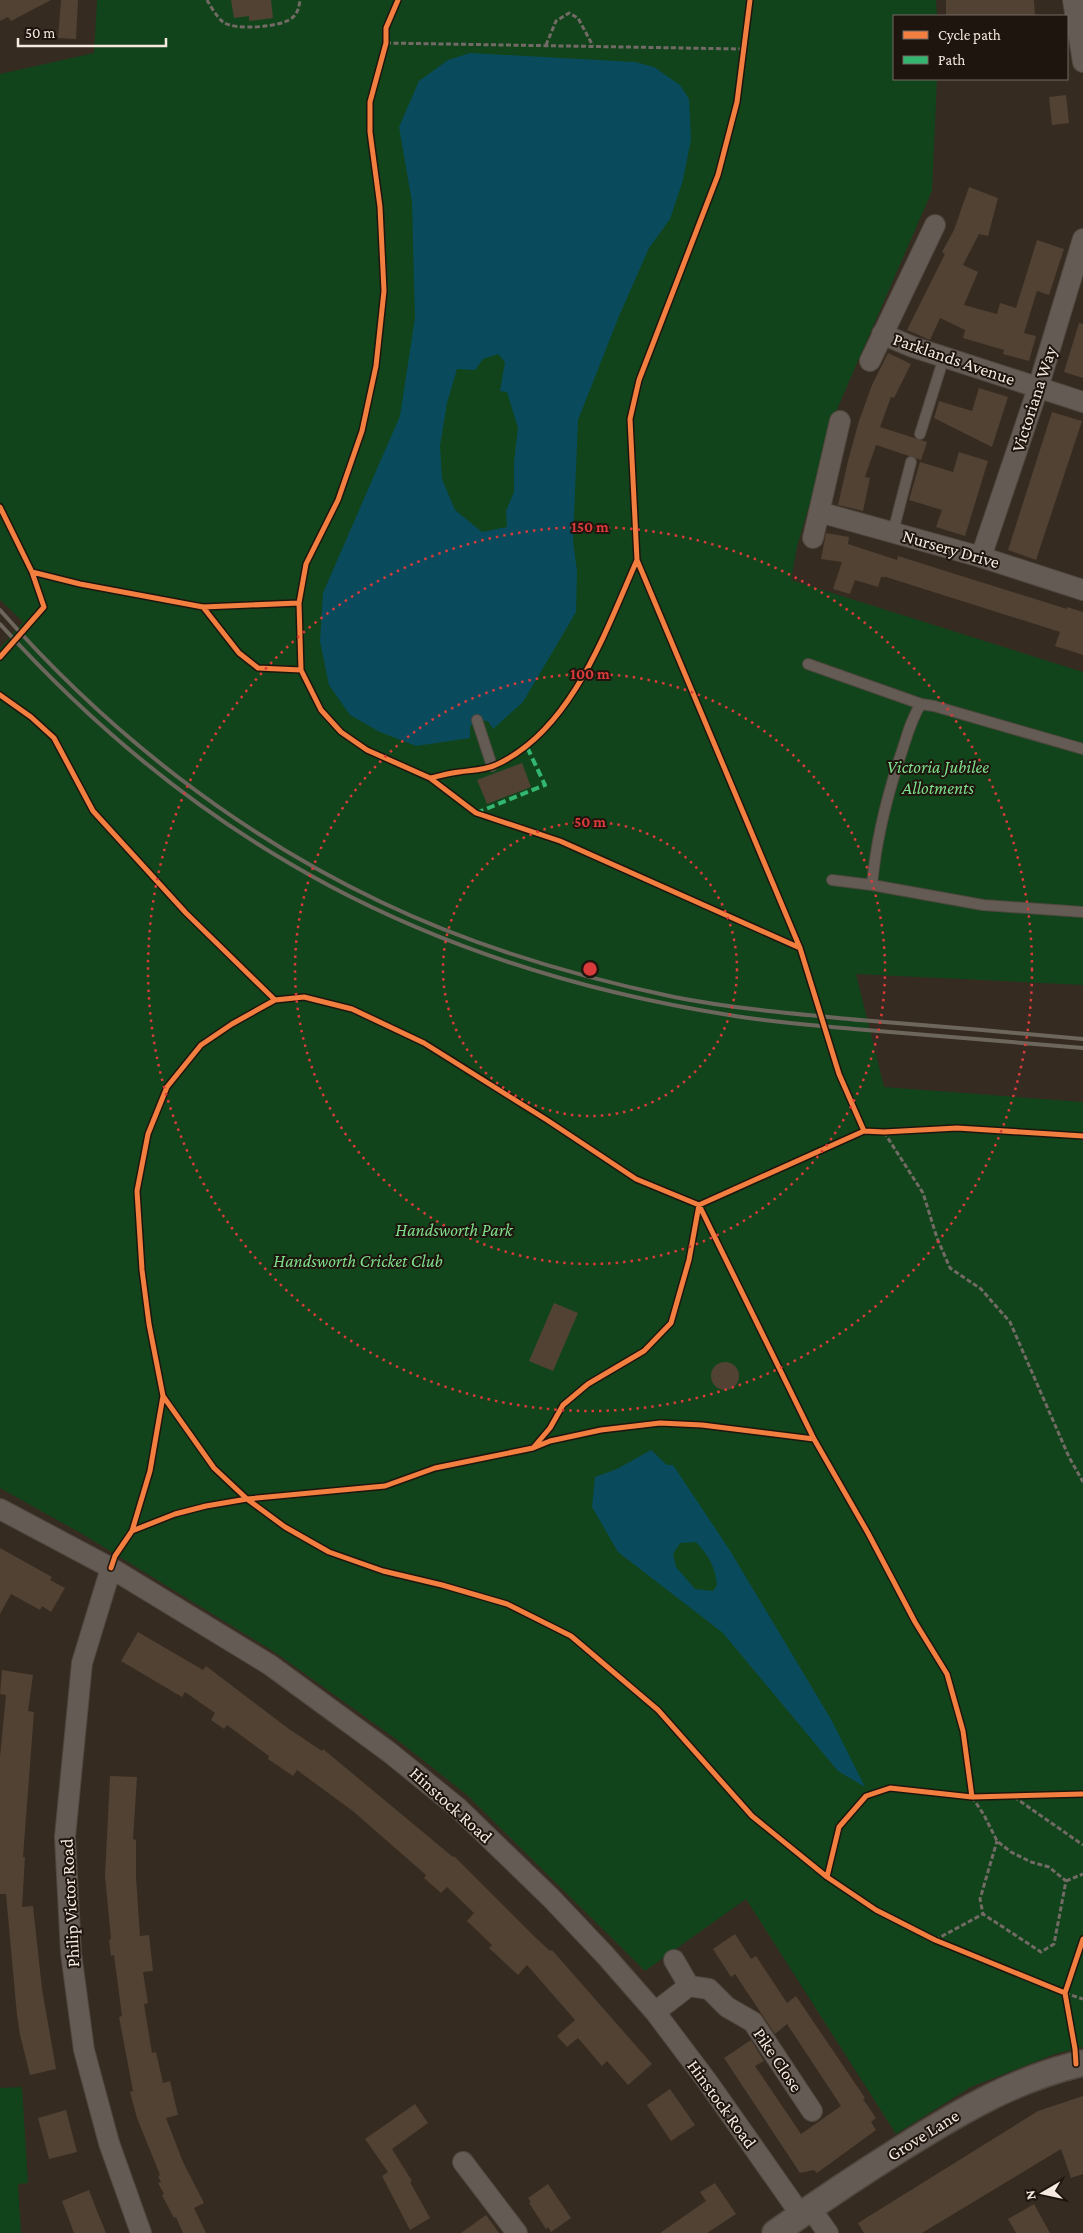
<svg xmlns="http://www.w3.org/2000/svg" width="1083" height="2233" font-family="'Crimson Pro',serif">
<rect width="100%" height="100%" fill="#362b21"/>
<path fill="#12441b" d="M97,0H936L937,16H894V79H937L932,191L838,407L797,547L791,580L1083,672V985L856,974L884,1087L1083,1102V2047L1055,2054L971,2087L896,2134L746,1899L645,1971L467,1795L400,1742L276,1653L84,1535L0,1488V648L23,622L0,600V74L94,53Z
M22,2087L28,2183L18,2184L21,2233H0V2088Z"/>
<path fill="#094b5c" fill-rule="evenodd" d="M470,53L635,62L654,67L680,85L689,99L691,139L683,180L670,219L649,248L619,316L578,420L573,541L577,571L576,612L523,702L493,729L488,721L477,720L470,726V738L416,746L380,732L350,715L329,685L320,641L323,593L400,416L415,318L412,202L399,127L419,81L448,60ZM498,354L505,362L500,391L507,392L518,428L514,462V492L506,511L507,527L482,532L455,510L442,479L440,446L447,403L457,369L475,370L483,359Z
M651,1450L667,1465H673L729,1549L832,1721L865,1787L838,1771L723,1633L618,1552L592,1507L595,1477L617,1469ZM696,1542C709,1556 715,1566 717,1585L713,1591L695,1589L676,1567L673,1554L680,1543Z"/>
<path fill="#514233" d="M0,0H51L11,21L8,17L0,21Z
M61,0H78L76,39L58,38Z
M231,0H271L273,18L249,21V16L234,18Z
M946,0H1034L1035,16H946Z
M1066,95L1069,123L1052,125L1049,97Z
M969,187L998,198L988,236L979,234L963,265L978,272L964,305L997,314L1000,303L1016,308L1037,240L1064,249L1049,295L1037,291L1024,333L1036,336L1029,361L1003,354L1004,350L963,338L965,330L940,318L930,340L907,330L945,254L942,252L954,230Z
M1079,323L1083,324V378L1064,372Z
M888,353L911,364L894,398L891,397L880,427L927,442L921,460L876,445L865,477L870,478L863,511L838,505L848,461L859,421L872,385Z
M979,388L1008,397L992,447L934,418L939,401L972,411Z
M1052,412L1082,421L1036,560L1008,550Z
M959,452L988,461L965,536L936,527L942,510L909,500L920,462L953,472Z
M826,533L849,537L848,544L897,560L898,556L1067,609V607L1083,612V655L1055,646L1060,632L886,577H881L878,587L855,580L850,594L833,589L842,562L821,559Z
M522,763L531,787L487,804L477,780Z
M554,1303L578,1313L553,1371L529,1361Z
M711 1376a14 14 0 1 1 28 0a14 14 0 1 1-28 0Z
M0,1548L52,1577L50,1580L65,1588L51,1612L42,1606L40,1610L11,1594L0,1614Z
M138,1632L203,1670L206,1666L289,1729L322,1751L323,1749L453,1857L454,1856L535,1937L550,1951L552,1950L652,2064L628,2085L607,2061L602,2066L578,2038L567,2047L557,2036L575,2020L527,1965L518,1975L489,1948L492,1945L467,1921L474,1913L447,1887L441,1893L424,1878L426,1875L354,1812L297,1770L293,1776L268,1759L269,1756L227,1725L224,1729L211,1720L215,1713L185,1692L182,1697L121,1661Z
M2,1670L33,1675L28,1711L34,1712L23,1857H25L22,1907L33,1906L42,1989L56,2069L30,2075L20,2035L17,2015L6,1894H0V1757L6,1695L0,1694Z
M110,1776L137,1777L133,1839L136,1840V1877L140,1936L149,1935L153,1971L143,1972L148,2003L144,2004L152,2053L156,2052L163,2083L170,2081L178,2115L166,2118L183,2162L204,2203L194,2208L206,2233H183L176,2217L174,2218L162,2195L164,2194L158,2183L161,2182L158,2176L160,2175L137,2118L130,2092L133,2091L119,2017L122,2016L114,1955L111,1956L109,1940L111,1939L105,1876Z
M735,1934L751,1959L756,1956L787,2003L796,1996L865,2098L863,2099L876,2118L871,2122L876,2130L817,2173L814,2170L800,2173L724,2058L751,2040L764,2061L755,2066L801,2134L841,2106L787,2024L775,2034L735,1974L731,1977L713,1949Z
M670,2089L695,2125L671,2141L647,2105Z
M1083,2096V2174L1071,2178L1061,2149L922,2233H864L858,2223L1038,2111Z
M415,2104L428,2123L392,2149L412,2181L410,2182L430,2218L410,2230L382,2176L388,2172L365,2139Z
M66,2110L77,2152L49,2159L38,2118Z
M715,2183L736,2214L707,2233H660L706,2201L700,2192Z
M548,2184L571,2218L551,2232L548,2227L546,2229L529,2203L531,2202L528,2198Z
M89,2190L97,2211L106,2233H74L62,2201Z
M1034,2204L1050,2233H1016L1008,2219Z
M486,2215L499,2233H461Z"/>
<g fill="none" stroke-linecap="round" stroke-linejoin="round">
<g stroke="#50473f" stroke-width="12">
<path id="service" d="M920,434L944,357
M893,532L911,462
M808,664L921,704
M477,720L492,766
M1083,749L934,706L921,704C911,719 907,736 901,754C887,796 876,840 872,885L983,905L1083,912
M832,880L872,885"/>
</g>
<g stroke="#50473f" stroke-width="22">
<path id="minor" d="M1073,0L1083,62
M882,334L913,347L1083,402
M870,361L935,225
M819,512L981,557L1083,590
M813,538L840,421
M981,557L1038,388L1083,239
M0,1509L111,1568L270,1665L389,1752L457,1807L551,1898L605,1955L655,2012L707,2081L801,2215
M111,1568L82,1663L65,1837L71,1953L84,2050L109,2143L141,2233
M674,1960L689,1986L709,1989L727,2007L753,2022L812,2111
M655,2012L689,1986
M463,2162L517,2233
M811,2209L828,2233"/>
</g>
<g stroke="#50473f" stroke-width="28">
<path id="tertiary" d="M775,2233C817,2203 859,2175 902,2148C961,2111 1015,2079 1083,2063"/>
</g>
<path stroke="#726a64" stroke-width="3" stroke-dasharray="5 2.5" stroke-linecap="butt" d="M207,0C211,7 217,17 223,22C235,31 282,27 292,18C298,13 299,7 300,0
M386,43L743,49
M546,45L556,21L569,13L578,18L593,46
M884,1132L923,1193L937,1238L950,1268L981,1289L1010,1322L1069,1457L1083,1482
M972,1797L984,1815L997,1841L1011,1852L1031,1862L1049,1867L1066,1881L1054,1944L1041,1952L983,1914L980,1899L997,1841
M1014,1797L1083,1845
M1066,1881L1083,1874
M935,1940L983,1914
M1065,1993L1083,1999"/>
<use href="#service" stroke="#645b54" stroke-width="10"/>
<use href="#minor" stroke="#645b54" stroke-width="20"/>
<use href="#tertiary" stroke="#645b54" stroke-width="25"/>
<path stroke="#6d665d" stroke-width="4" d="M0,610C106,731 236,833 381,902C473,946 574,976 674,997C735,1009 798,1014 860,1020C934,1026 1009,1032 1083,1039
M0,624C201,847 433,968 729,1015C770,1022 812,1025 854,1029C931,1036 1007,1042 1083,1048"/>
<path stroke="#33b770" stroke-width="4" stroke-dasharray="8 4" stroke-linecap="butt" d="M476,813L545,785L527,747"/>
<g stroke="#1e150e" stroke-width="8">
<path id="cycleway" d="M398,0L386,28V43L370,102V132L380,207L384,291L376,366L362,431L338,500L306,564L299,603L301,670L321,710L341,732L367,750L430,778L476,813L560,841L800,948
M750,0L737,102L718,175L639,380L630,419L637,560L800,948L839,1074L864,1131
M0,507L32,572L44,607L0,657
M32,572L80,584L203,607L299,603
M203,607L239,653L258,668L301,670
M0,695L31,717L54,738L93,811L186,913L275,1000
M430,778C440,776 449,773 459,772C473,770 487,770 500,763C573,727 606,630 637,560
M163,1396L214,1468L247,1499L285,1527L329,1552L383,1571L442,1585L507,1604L571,1636L658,1710L752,1816L827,1877L876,1910L935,1940L1065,1993
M533,1448L550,1428L563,1405L588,1384L644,1351L671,1323L689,1260L699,1205L814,1439L868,1533L915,1622L947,1674L963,1731L972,1797
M132,1531L175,1514L206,1506L247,1499L385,1486L435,1468L533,1448L550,1441L601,1430L660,1423L702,1425L814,1439
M111,1568L115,1556L132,1531L150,1471L163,1396L149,1324L142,1270L137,1191L148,1134L167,1087L201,1045L232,1024L275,1000L304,997L352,1009L424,1043L547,1120L636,1179L699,1205L864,1131L884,1132L957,1128L1083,1136
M827,1877L839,1827L866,1796L890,1788L972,1797L1083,1794
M1076,2064L1075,2049L1065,1993L1083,1939"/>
</g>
<use href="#cycleway" stroke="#f27e40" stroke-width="5"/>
</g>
<g fill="none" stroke="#d93b3a" stroke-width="2.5" stroke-dasharray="2.5 5">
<circle cx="590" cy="969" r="147"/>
<circle cx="590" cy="969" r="295"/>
<circle cx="590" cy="969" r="442"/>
</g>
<g text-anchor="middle" stroke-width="4" stroke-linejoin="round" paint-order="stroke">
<g font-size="18" fill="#f6e9df" stroke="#1e150e">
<text transform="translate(954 359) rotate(19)" y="6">Parklands Avenue</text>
<text transform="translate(1034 399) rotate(-72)" y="6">Victoriana Way</text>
<text transform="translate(951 549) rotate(16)" y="6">Nursery Drive</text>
<text transform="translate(451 1805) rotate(42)" y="6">Hinstock Road</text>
<text transform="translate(70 1903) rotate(-93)" y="6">Philip Victor Road</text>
<text transform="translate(778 2060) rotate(56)" y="6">Pike Close</text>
<text transform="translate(722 2104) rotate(54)" y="6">Hinstock Road</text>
<text transform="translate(923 2135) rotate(-32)" y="6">Grove Lane</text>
</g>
<g font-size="18" font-style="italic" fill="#7edf8a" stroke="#1e150e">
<text x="938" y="773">Victoria Jubilee<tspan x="938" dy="21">Allotments</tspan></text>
<text x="454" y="1236">Handsworth Park</text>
<text x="358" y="1267">Handsworth Cricket Club</text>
</g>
</g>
<circle cx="590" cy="969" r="8" fill="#d93b3a" stroke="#1e150e" stroke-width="2.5"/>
<g font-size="15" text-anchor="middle" font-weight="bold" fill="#d93b3a" stroke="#1e150e" stroke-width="4" stroke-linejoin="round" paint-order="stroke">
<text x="590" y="532">150 m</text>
<text x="590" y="679">100 m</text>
<text x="590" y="827">50 m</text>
</g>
<rect x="893" y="15" width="175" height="65" fill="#1e150e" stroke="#746a62"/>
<rect x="903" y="31" width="25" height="8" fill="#f27e40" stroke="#746a62"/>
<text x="938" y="40" font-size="15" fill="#f6e9df">Cycle path</text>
<rect x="903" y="56" width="25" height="8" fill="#33b770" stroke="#746a62"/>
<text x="938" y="65" font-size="15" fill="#f6e9df">Path</text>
<g transform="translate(1043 2193) rotate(261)" stroke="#1e150e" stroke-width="4" paint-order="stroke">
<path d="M0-4L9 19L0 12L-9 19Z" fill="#f6e9df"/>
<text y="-8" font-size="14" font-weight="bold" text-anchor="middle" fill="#f6e9df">N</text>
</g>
<path d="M18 38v8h148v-8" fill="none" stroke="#f6e9df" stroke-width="2.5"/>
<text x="25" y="38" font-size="15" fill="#f6e9df" stroke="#1e150e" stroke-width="4" paint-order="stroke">50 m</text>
</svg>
